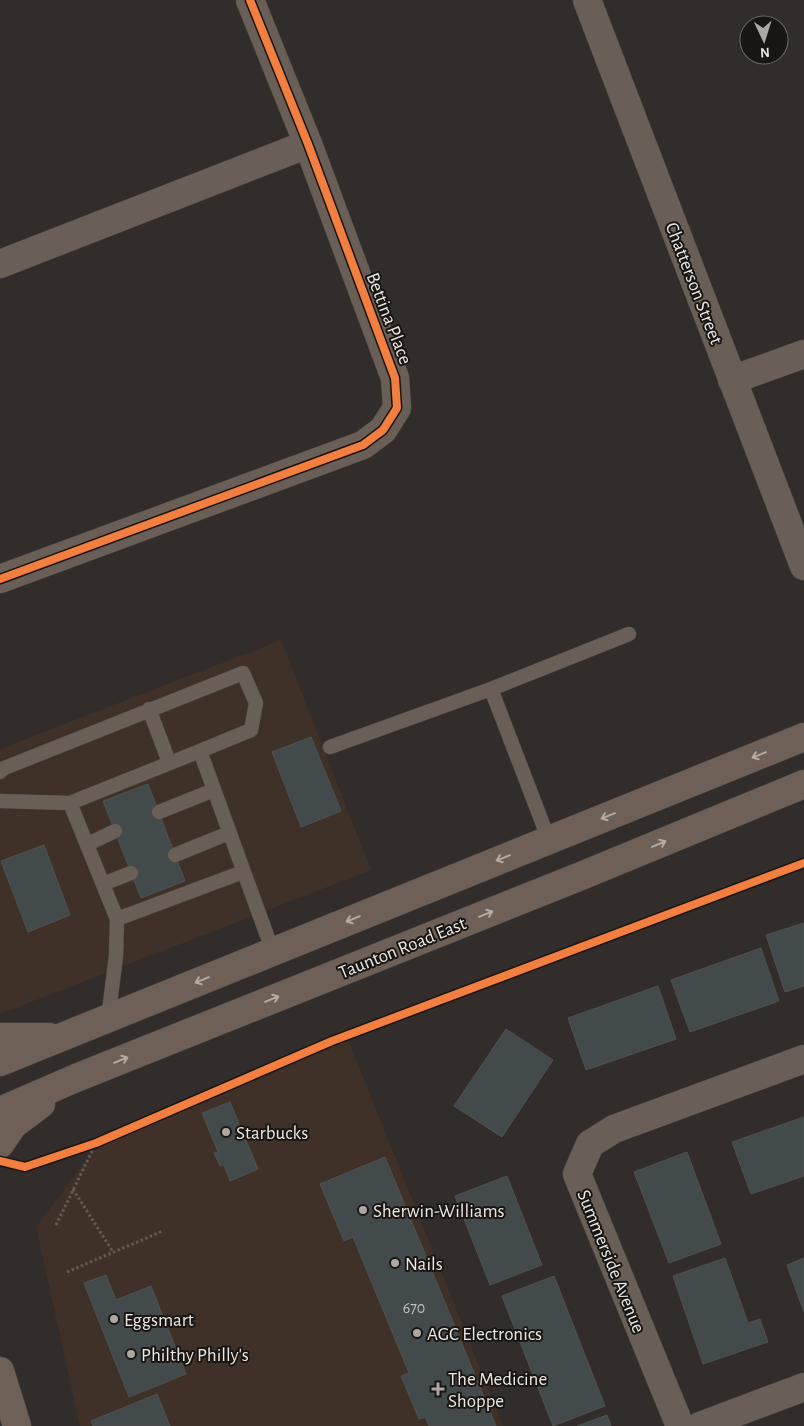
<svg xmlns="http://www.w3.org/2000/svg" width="804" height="1426" font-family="'Alegreya Sans',sans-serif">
<rect width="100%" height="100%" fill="#322d2a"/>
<path fill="#3f3128" d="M281,640L371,870L0,1014V749Z
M346,1034L503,1426H80L36,1227L96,1147Z"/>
<path fill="#424a4c" stroke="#515150" d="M311,737L341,811L301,827L272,752Z
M148,784L185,881L141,898L103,801Z
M44,845L70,915L28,932L1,861Z
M804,923V986L785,992L766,935Z
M761,948L779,1001L690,1032L671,980Z
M658,986L676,1039L586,1070L568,1018Z
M506,1029L553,1060L502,1137L454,1106Z
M230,1102L258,1169L230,1181L224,1165L220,1166L214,1153L218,1152L202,1113Z
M804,1117V1176L751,1194L732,1142Z
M687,1152L721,1244L669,1263L634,1172Z
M385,1157L496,1426H429L425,1417L419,1419L401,1376L409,1373L353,1237L344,1241L320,1184Z
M507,1176L542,1265L490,1285L455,1196Z
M725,1258L748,1323L760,1319L768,1342L703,1364L673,1276Z
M804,1258V1312L787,1265Z
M106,1275L116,1300L151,1286L186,1374L129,1397L84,1283Z
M554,1276L605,1406L553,1426L502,1296Z
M157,1394L170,1426H93L91,1421Z
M607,1415L611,1426H577Z"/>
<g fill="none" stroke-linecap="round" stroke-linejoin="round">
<g stroke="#4f4b49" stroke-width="15">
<path id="service" d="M491,689L629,634
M149,709L169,762
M330,747L491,689L549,840
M0,772L2,769L243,673L256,703L251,730L200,751
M0,801L70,803L200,751L273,952
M70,803L117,919L243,872
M159,812L214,790
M88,844L115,831
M175,855L229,833
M103,884L131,873
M108,1019L116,956L117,919"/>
</g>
<g stroke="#4f4b49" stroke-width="29">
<path id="minor" d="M587,0L804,566
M0,264L308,144
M732,380L804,354
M0,579L363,445L383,430L397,408L395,378L308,144L250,0
M680,1426L577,1174L590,1144L614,1129L804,1059
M700,1426L804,1387"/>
</g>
<g stroke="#4f4b49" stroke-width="29">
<path id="secondary" d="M0,1037H49
M0,1062L804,737
M0,1111L76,1078L581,876L804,784
M0,1144L13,1125L41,1104
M0,1371L17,1426"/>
</g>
<path stroke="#625a55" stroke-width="3" stroke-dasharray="2.5 2.5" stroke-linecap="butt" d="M73,1189L113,1252
M56,1225L96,1143
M67,1272L163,1231"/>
<use href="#service" stroke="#695f57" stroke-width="14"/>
<use href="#minor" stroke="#695f57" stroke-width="28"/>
<use href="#secondary" stroke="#6e6057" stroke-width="28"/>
<g stroke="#191512" stroke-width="11">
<path id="cycleway" d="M0,579L363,445L383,430L397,408L395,378L308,144L250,0
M0,1161L25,1167L96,1143L332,1041L804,863"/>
</g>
<use href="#cycleway" stroke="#f27e40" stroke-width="8"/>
</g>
<defs><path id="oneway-shaft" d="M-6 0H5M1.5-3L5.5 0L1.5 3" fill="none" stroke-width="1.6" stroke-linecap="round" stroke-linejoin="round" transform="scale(1.25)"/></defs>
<g stroke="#b4aba5">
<use href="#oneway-shaft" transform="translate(759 755) rotate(158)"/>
<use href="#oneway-shaft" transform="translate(608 816) rotate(158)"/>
<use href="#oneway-shaft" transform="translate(659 844) rotate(-23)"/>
<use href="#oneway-shaft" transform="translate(503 858) rotate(158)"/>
<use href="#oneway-shaft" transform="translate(486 914) rotate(-22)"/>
<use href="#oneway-shaft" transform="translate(353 919) rotate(158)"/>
<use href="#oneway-shaft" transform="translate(202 980) rotate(158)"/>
<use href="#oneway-shaft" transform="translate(272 999) rotate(-22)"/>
<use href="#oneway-shaft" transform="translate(121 1060) rotate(-22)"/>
</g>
<g fill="#aca7a3" stroke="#191512" stroke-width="2">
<circle cx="226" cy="1132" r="5"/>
<circle cx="363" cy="1210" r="5"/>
<circle cx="395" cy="1263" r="5"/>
<circle cx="114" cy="1319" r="5"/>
<circle cx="417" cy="1333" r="5"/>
<circle cx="131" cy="1354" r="5"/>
<path d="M435.5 1381.5h5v5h5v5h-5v5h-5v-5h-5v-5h5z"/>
</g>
<g text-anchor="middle" stroke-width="4" stroke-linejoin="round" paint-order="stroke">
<g font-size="16" fill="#c3c0be">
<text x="414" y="1313">670</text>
</g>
<g font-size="19" fill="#eee8e4" stroke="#191512">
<text transform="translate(695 283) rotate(69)" y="7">Chatterson Street</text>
<text transform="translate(390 318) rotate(69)" y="7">Bettina Place</text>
<text transform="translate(402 947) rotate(-22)" y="7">Taunton Road East</text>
<text transform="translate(612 1261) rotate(68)" y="7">Summerside Avenue</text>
</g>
<g font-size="19" fill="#eee8e4" stroke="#191512" text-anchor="start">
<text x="236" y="1139">Starbucks</text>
<text x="373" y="1217">Sherwin-Williams</text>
<text x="405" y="1270">Nails</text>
<text x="124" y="1326">Eggsmart</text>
<text x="427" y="1340">AGC Electronics</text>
<text x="141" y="1361">Philthy Philly's</text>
<text x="448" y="1385">The Medicine<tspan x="448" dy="22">Shoppe</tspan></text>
</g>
</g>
<g transform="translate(764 40) rotate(176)"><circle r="24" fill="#191512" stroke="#6e6966"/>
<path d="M0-4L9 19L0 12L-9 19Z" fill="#aca7a3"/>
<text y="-8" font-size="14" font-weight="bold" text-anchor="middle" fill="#eee8e4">N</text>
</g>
</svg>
